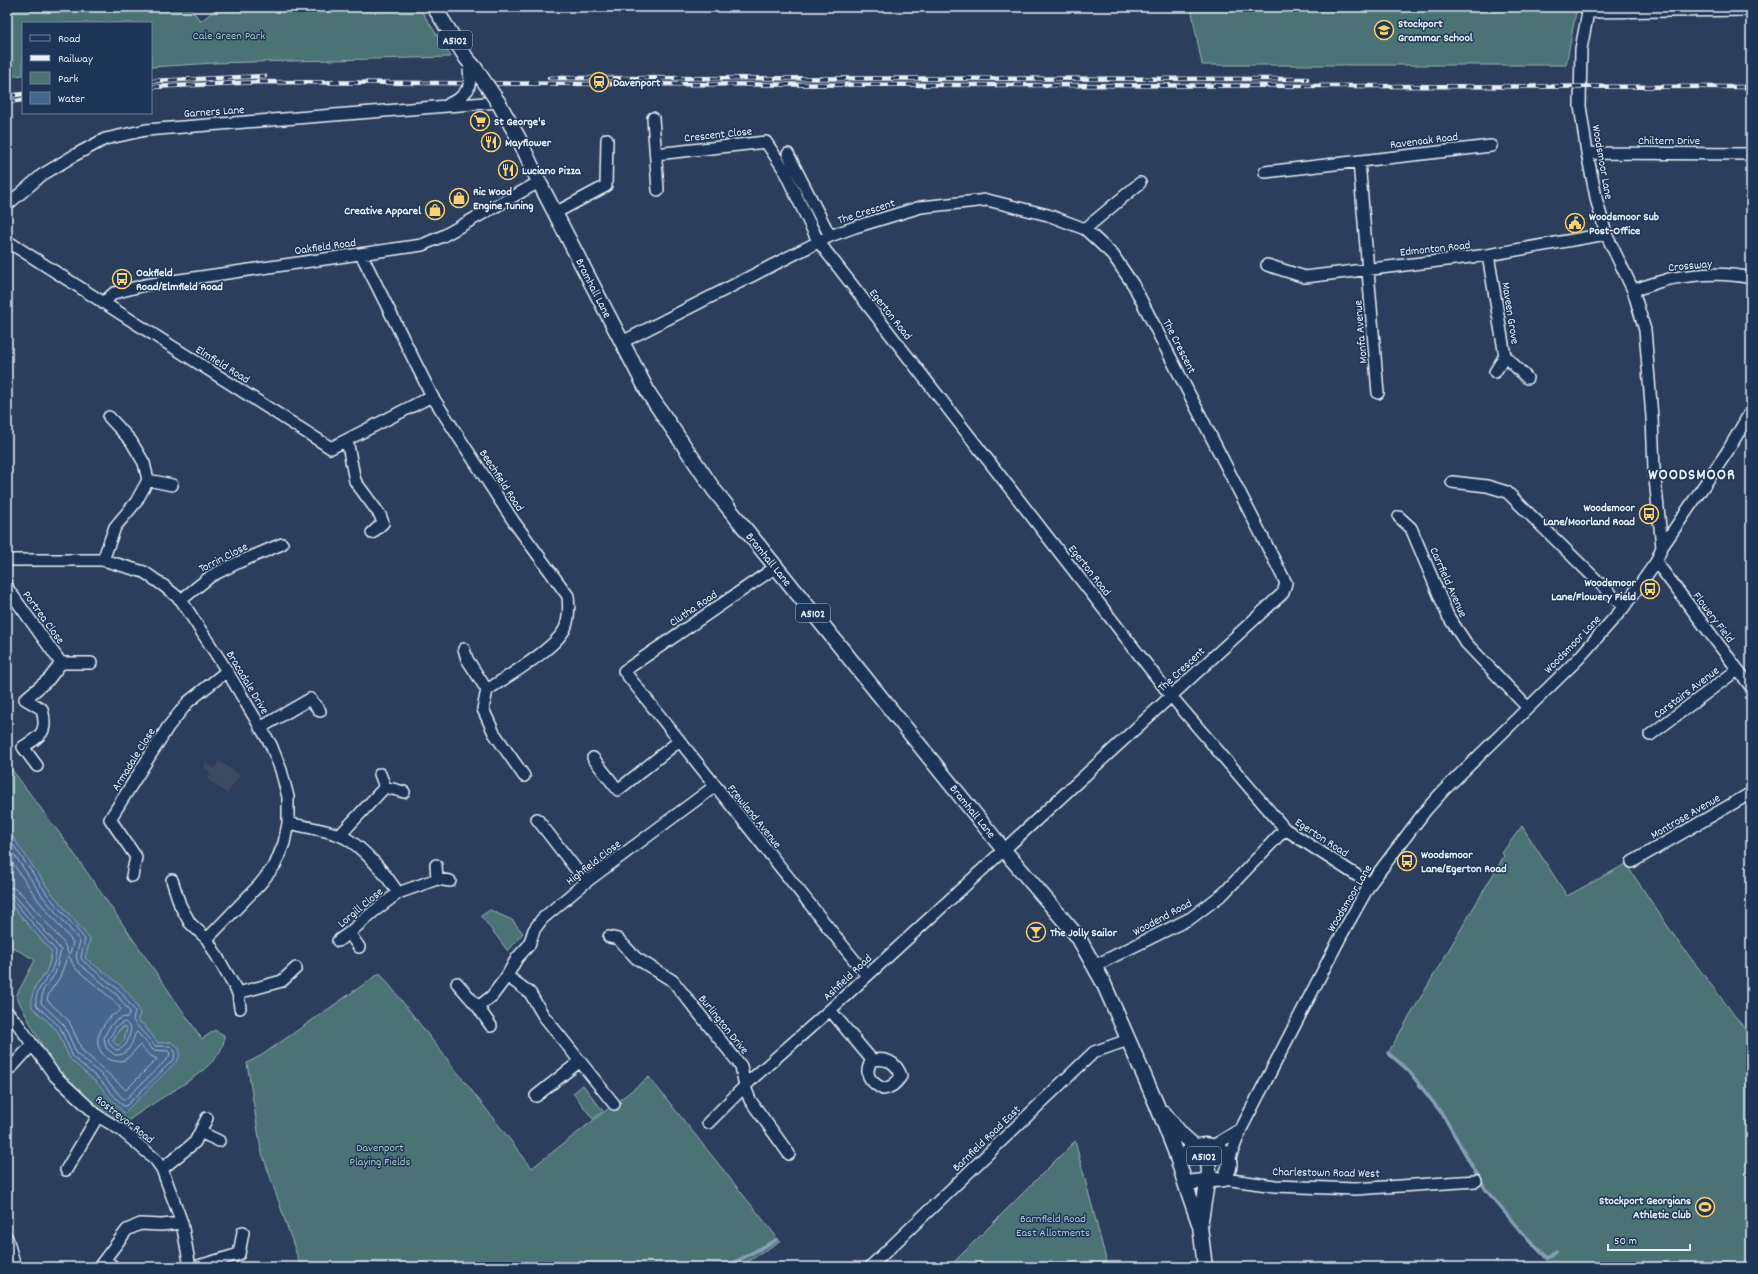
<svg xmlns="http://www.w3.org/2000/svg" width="1758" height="1274" font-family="Dekko,sans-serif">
<rect width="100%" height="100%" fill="#2b3e5b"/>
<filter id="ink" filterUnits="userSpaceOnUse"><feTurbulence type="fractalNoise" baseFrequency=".025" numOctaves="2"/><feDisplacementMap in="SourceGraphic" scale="8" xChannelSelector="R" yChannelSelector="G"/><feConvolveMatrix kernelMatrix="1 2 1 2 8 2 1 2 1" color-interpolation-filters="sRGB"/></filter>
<g filter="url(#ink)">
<path fill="#3c4960" d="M219,761L240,775L227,794L207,779L211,773L203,767L206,763L214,768Z"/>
<path fill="#4c7274" stroke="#9ab2b6" d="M7,7H189L201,21L219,7H419L451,57L214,63L151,67V23H23V75L7,77Z
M1191,7H1577L1566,65H1202Z
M7,763L66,842L202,1039L215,1030L224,1035C228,1063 171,1091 151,1105C140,1112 130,1119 120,1127L105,1118L57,1074L16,996L35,960L7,944V900L52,952L47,971L35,986L32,1007L57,1030L70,1059L97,1083L171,1042L158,1043L143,1024L126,1031L124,1041L119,1046L112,1042L119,1030L137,1020L140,1014L123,988L85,958L90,939L50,891L7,829Z
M1522,826L1567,896L1626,864L1677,940L1751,1037V1267H1553L1522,1234L1484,1189L1442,1115L1407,1070L1388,1053L1504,856L1502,853Z
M490,910L512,920L523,933L508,951L481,916Z
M380,973L532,1168L649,1077L780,1241L740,1267H301L261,1150L247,1063L262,1055Z
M583,1085L603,1111L593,1119L573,1093Z
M1075,1141L1108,1267H949Z"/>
<path fill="#47668c" stroke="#879eb7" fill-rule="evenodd" d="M7,829L50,891L90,939L85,958C104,973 133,989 140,1014L138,1018V1022L143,1024L158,1043L171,1042L179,1048L180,1055L177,1061L124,1113L97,1083L70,1059L57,1030L32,1007C31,986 38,987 46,972C49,966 51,958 52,952L7,900ZM124,1026L127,1028L124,1041L118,1046L112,1041L119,1030Z"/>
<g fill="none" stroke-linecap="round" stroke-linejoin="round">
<path stroke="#a8b9cd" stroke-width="1" d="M7,836L47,894L85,939L81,957L82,960L120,991L135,1011C135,1015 133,1017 133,1020C133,1022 152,1042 155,1046H170L175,1051L174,1059L126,1106H123L100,1080L73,1057L60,1027L36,1005C34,990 44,985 50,973C53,968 56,958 56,951L12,899L7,898
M7,844L43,897L80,941L76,956L78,963L117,995L130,1012L128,1017C115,1017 108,1027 104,1038L106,1048L115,1055C128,1056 132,1044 135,1034L137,1032L153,1050L168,1051L170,1053L169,1057L126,1099H123L103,1076L77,1054L64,1025L41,1003L43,990L55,974L61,950L15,896L7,893
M7,855L38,900L73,942L70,954L68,953L64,943L20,892L13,888L7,887
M69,956L75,968L112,999L121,1009C119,1013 114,1014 111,1016C106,1021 101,1028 99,1035C93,1049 109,1066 124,1060C131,1057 134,1050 140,1045L149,1055L157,1059L126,1090L82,1050L69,1021L47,1000L49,993L60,977L67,957Z
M125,1022L131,1028C129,1037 128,1049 116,1050L110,1045L108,1040L116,1027Z"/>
<path stroke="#879eb7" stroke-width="3.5" d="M1388,1053L1408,1070L1443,1115L1486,1190L1522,1233L1548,1258L1556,1251
M717,1267L735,1262L776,1240"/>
<g stroke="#e8f1f8" stroke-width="14">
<path id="minor" d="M1587,12L1751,10
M449,104L460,98L468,89
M653,118L658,190
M1587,153L1751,154
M656,154L766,142L783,168L818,241L1171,696L1285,829L1370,884
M788,154L830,236
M1359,161L1378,393
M1265,172L1491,146
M7,205L42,175L75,155L105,139L146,130L498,102
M555,213L606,186L607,139
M1085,229L1140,183
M7,241L331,448L432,396
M361,254L432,396L514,522L568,596C569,606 569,617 566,626C559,647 506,677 487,690L467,659L464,649
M1488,255L1505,356L1495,372
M1267,265L1305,277L1488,255L1606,234
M1633,290C1645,287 1657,282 1669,279C1695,274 1726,272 1751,278
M103,303L114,293L145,285L422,245L443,236L539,182
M622,342L830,236L855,227L921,207L987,200L1048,215L1085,229L1113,255L1134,286L1286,583L1283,593L830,1010L753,1078L708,1123
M1505,356L1527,378
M347,440L355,481L380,515L383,523L372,533
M148,480L172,485
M1452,482L1487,486L1507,492L1624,607
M1399,517L1411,528L1448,616L1466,643L1528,708
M1662,547L1727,452L1751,411
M7,560H103L144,572L164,586L181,600L227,671L271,745L281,770L288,797V823L284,843L275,865L260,884L207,939L238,993L240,1008
M103,560L115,527L136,502L148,480L144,463L131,441L109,417
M1656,562L1751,687
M776,567L624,671L867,976
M7,585L8,589L61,663H91
M181,600L211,576L237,563L282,544
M487,690L483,709L494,733L524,776
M260,728L310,699L320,711
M1650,735L1737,670
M593,758L618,790L679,741
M37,766L23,747C42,735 48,732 42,709L25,699L49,679L61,663
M380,774L385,787L404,792
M537,819L586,882
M288,823C305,827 323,829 339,835C360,843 386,874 398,893L437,879L450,881
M340,835L385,787
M1632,862L1751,793
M436,865L437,879
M132,876L136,857L110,819L168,727L188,702L227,671
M172,880L180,905L190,923L207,939
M349,933L359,947
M609,937L618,939L636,958L673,981L741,1066L745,1087L750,1100L789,1154
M338,941L349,933L373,912L398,893
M1094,966L1191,918L1224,893L1285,829
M457,983L478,1007L492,996L507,976
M238,993L282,981L296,968
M478,1007L491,1026
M830,1010L872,1060C886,1058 896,1061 901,1076C896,1084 892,1087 883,1089C870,1082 863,1074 872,1060
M7,1012L17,1023L55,1076L98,1116L121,1130L155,1159L162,1169L182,1223L190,1267
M12,1067L32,1045
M536,1096L579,1062
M614,1104L543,1015L530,993L507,976L517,958L529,945L534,930L542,919L586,882L715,786
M200,1132L219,1141
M1213,1146L1241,1129
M1229,1160L1241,1129L1342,934L1370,884L1426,810L1443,791L1578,659L1624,607L1656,562L1662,547L1654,469L1652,417L1645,330L1633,290L1606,234L1597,202L1587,153L1580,106L1581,49L1589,7
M162,1169L195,1142L207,1118
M66,1170L98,1116
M1224,1179L1275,1186L1355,1189L1476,1181
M7,1238L15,1267
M105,1260L114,1267
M99,1267L127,1230L140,1224L161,1225L182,1223
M195,1267L239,1254L243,1232
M870,1267L1094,1052L1128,1040"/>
</g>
<g stroke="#e8f1f8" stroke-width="17">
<path id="major" d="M434,7L467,59L475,68
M498,102L519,139L539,182L649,394L714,490L1003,849L1078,937L1103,982L1156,1103L1175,1151L1185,1183L1200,1226
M1164,1113L1181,1134L1203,1154L1208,1162L1209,1171L1200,1226L1205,1267
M1179,1165C1183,1158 1187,1151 1195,1147C1207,1142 1226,1148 1229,1161C1231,1167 1227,1173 1224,1179L1185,1183"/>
</g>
<use href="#minor" stroke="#1d3557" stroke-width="11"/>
<use href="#major" stroke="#1d3557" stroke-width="14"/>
<g stroke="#e8f1f8" stroke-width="4.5">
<path id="rail" d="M549,78L1307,79
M151,81L265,76
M151,87L261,82L599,84L1751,87
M7,96L23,94
M7,102L23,100"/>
</g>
<use href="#rail" stroke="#1d3557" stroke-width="3" stroke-dasharray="9" stroke-linecap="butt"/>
<g stroke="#e8f1f8" stroke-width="14" stroke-linecap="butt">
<path id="minor-bridge" d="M468,89L470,81L469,69"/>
</g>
<g stroke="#e8f1f8" stroke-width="17" stroke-linecap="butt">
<path id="major-bridge" d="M475,68L498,102"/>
</g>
<use href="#minor-bridge" stroke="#1d3557" stroke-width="11"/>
<use href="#major-bridge" stroke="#1d3557" stroke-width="14"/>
</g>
</g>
<defs>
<g id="school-ring" transform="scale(1)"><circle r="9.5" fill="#1d3557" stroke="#ffd166" stroke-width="1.5"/><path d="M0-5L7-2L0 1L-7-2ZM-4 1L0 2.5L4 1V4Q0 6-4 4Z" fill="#ffd166"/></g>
<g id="station-ring" transform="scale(1)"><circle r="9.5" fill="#1d3557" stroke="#ffd166" stroke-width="1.5"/><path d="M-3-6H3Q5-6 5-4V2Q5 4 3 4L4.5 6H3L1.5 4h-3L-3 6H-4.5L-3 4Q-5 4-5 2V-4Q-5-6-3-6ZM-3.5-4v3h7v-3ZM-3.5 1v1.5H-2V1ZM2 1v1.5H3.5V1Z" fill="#ffd166"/></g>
<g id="supermarket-ring" transform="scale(1)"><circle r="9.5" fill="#1d3557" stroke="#ffd166" stroke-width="1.5"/><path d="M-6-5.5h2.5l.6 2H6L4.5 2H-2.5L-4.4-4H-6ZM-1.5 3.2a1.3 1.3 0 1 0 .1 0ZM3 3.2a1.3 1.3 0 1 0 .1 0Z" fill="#ffd166"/></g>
<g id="restaurant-ring" transform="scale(1)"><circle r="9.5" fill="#1d3557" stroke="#ffd166" stroke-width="1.5"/><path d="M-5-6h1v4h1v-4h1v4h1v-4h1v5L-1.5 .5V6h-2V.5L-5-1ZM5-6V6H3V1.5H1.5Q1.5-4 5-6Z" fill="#ffd166"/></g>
<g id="shop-ring" transform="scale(1)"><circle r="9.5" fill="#1d3557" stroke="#ffd166" stroke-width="1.5"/><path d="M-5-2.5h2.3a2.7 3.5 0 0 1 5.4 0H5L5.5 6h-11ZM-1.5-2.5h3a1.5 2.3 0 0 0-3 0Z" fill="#ffd166"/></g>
<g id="civic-ring" transform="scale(1)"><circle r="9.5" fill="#1d3557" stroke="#ffd166" stroke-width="1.5"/><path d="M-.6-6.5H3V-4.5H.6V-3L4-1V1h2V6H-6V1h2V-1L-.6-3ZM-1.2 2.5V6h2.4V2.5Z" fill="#ffd166"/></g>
<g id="bus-ring" transform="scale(1)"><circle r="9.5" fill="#1d3557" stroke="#ffd166" stroke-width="1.5"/><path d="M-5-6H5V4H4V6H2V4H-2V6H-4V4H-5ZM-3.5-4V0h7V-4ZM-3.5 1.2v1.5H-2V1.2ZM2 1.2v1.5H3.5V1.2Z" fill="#ffd166"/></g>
<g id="bar-ring" transform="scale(1)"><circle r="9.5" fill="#1d3557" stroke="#ffd166" stroke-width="1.5"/><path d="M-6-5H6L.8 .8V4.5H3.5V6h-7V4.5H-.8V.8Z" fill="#ffd166"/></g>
<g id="stadium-ring" transform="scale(1)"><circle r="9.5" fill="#1d3557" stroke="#ffd166" stroke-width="1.5"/><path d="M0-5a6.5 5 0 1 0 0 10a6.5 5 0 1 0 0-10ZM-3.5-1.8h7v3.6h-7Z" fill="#ffd166"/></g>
</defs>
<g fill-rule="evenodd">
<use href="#school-ring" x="1384" y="30"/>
<use href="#station-ring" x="599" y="82"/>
<use href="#supermarket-ring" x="480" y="121"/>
<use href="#restaurant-ring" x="491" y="142"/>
<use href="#restaurant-ring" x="508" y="170"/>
<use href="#shop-ring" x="459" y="198"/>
<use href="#shop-ring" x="435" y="210"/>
<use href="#civic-ring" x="1575" y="223"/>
<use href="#bus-ring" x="122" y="279"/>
<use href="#bus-ring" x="1649" y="514"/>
<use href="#bus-ring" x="1650" y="589"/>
<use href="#bus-ring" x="1407" y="861"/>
<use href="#bar-ring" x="1036" y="932"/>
<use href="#stadium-ring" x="1705" y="1207"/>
</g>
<g text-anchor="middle" stroke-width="3" stroke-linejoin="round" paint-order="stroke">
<g fill="#1d3557" stroke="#abb9c8" stroke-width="1">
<rect x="438" y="31" width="34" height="18" rx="3"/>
<rect x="796" y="604" width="34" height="18" rx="3"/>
<rect x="1187" y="1147" width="34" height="18" rx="3"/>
</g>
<g font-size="11" font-weight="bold" fill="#e8f1f8">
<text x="455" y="44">A5102</text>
<text x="813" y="617">A5102</text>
<text x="1204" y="1160">A5102</text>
</g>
<g font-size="12" font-weight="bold" fill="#e8f1f8" stroke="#1d3557" text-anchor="start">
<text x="1398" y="27">Stockport<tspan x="1398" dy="14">Grammar School</tspan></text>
<text x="613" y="86">Davenport</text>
<text x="494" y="125">St George's</text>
<text x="505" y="146">Mayflower</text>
<text x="522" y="174">Luciano Pizza</text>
<text x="473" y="195">Ric Wood<tspan x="473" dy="14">Engine Tuning</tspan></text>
<text x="421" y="214" text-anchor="end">Creative Apparel</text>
<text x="1589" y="220">Woodsmoor Sub<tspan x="1589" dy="14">Post-Office</tspan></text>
<text x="136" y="276">Oakfield<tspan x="136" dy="14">Road/Elmfield Road</tspan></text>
<text x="1635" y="511" text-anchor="end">Woodsmoor<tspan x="1635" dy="14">Lane/Moorland Road</tspan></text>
<text x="1636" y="586" text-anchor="end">Woodsmoor<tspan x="1636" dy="14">Lane/Flowery Field</tspan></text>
<text x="1421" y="858">Woodsmoor<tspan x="1421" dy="14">Lane/Egerton Road</tspan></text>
<text x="1050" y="936">The Jolly Sailor</text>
<text x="1691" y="1204" text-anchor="end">Stockport Georgians<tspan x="1691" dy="14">Athletic Club</tspan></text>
</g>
<g font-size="12" fill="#b1c5ca" stroke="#1d3557">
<text x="229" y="39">Cale Green Park</text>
<text x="380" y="1151">Davenport<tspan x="380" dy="14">Playing Fields</tspan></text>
<text x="1053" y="1222">Barnfield Road<tspan x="1053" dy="14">East Allotments</tspan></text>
</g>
<g font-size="12" fill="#e8f1f8" stroke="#1d3557">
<text transform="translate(214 111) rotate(-4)" y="4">Garners Lane</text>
<text transform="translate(718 134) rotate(-6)" y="4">Crescent Close</text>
<text transform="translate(1424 140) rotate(-7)" y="4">Ravenoak Road</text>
<text x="1669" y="144">Chiltern Drive</text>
<text transform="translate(1603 162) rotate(80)" y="4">Woodsmoor Lane</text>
<text transform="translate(866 211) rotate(-18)" y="4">The Crescent</text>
<text transform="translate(325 246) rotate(-8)" y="4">Oakfield Road</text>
<text transform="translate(1435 248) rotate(-6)" y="4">Edmonton Road</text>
<text transform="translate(1690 265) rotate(-5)" y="4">Crossway</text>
<text transform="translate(594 288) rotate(63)" y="4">Bramhall Lane</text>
<text transform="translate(1511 313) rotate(81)" y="4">Maveen Grove</text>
<text transform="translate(891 314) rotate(52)" y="4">Egerton Road</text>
<text transform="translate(1360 332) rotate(-95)" y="4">Monfa Avenue</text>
<text transform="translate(1180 346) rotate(63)" y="4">The Crescent</text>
<text transform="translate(223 364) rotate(32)" y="4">Elmfield Road</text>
<text transform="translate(502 480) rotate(57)" y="4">Beechfield Road</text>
<text transform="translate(223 557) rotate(-27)" y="4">Torrin Close</text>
<text transform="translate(769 559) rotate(51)" y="4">Bramhall Lane</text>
<text transform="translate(1090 570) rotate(52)" y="4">Egerton Road</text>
<text transform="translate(1449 582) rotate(66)" y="4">Carrfield Avenue</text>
<text transform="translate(693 608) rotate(-34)" y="4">Clutha Road</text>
<text transform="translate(44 617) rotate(54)" y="4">Portrea Close</text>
<text transform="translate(1714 617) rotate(53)" y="4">Flowery Field</text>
<text transform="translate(1572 644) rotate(-46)" y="4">Woodsmoor Lane</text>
<text transform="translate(1181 669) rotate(-43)" y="4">The Crescent</text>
<text transform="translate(248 682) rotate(59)" y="4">Bracadale Drive</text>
<text transform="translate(1686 692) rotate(-37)" y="4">Carstairs Avenue</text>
<text transform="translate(133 759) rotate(-58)" y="4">Armadale Close</text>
<text transform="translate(973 811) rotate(51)" y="4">Bramhall Lane</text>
<text transform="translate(755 816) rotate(51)" y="4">Frewland Avenue</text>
<text transform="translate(1685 816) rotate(-30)" y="4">Montrose Avenue</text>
<text transform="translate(1322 837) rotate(33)" y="4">Egerton Road</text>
<text transform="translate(593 862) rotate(-38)" y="4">Highfield Close</text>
<text transform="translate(1349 898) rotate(-59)" y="4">Woodsmoor Lane</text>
<text transform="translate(360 907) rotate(-40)" y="4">Lorgill Close</text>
<text transform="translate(1162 917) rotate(-28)" y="4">Woodend Road</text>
<text transform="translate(847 977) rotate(-43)" y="4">Ashfield Road</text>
<text transform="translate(724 1024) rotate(51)" y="4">Burlington Drive</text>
<text transform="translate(125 1119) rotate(38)" y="4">Rostrevor Road</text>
<text transform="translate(986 1138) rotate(-44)" y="4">Barnfield Road East</text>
<text transform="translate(1326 1172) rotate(1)" y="4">Charlestown Road West</text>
</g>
<g font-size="16" font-weight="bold" letter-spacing="1" fill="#e8f1f8" stroke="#1d3557">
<text x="1692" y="479">WOODSMOOR</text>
</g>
</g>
<rect width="1758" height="1274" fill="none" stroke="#1d3557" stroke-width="24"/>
<rect x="12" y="12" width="1734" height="1250" fill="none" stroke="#e8f1f8" stroke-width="1.5" filter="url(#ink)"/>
<rect x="22" y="22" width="130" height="92" fill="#1d3557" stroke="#6e8097"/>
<rect x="30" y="35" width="20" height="6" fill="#1d3557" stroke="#6e8097"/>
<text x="58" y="42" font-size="12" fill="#e8f1f8">Road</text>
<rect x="30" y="55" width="20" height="6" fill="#e8f1f8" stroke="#6e8097"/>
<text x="58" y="62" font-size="12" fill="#e8f1f8">Railway</text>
<rect x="30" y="72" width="20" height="12" fill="#4c7274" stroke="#6e8097"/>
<text x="58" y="82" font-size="12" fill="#e8f1f8">Park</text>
<rect x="30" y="92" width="20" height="12" fill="#47668c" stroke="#6e8097"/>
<text x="58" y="102" font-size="12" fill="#e8f1f8">Water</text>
<path d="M1608 1244v6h82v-6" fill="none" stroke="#e8f1f8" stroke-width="2"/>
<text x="1614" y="1244" font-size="12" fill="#e8f1f8" stroke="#1d3557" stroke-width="3" paint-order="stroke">50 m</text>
</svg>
